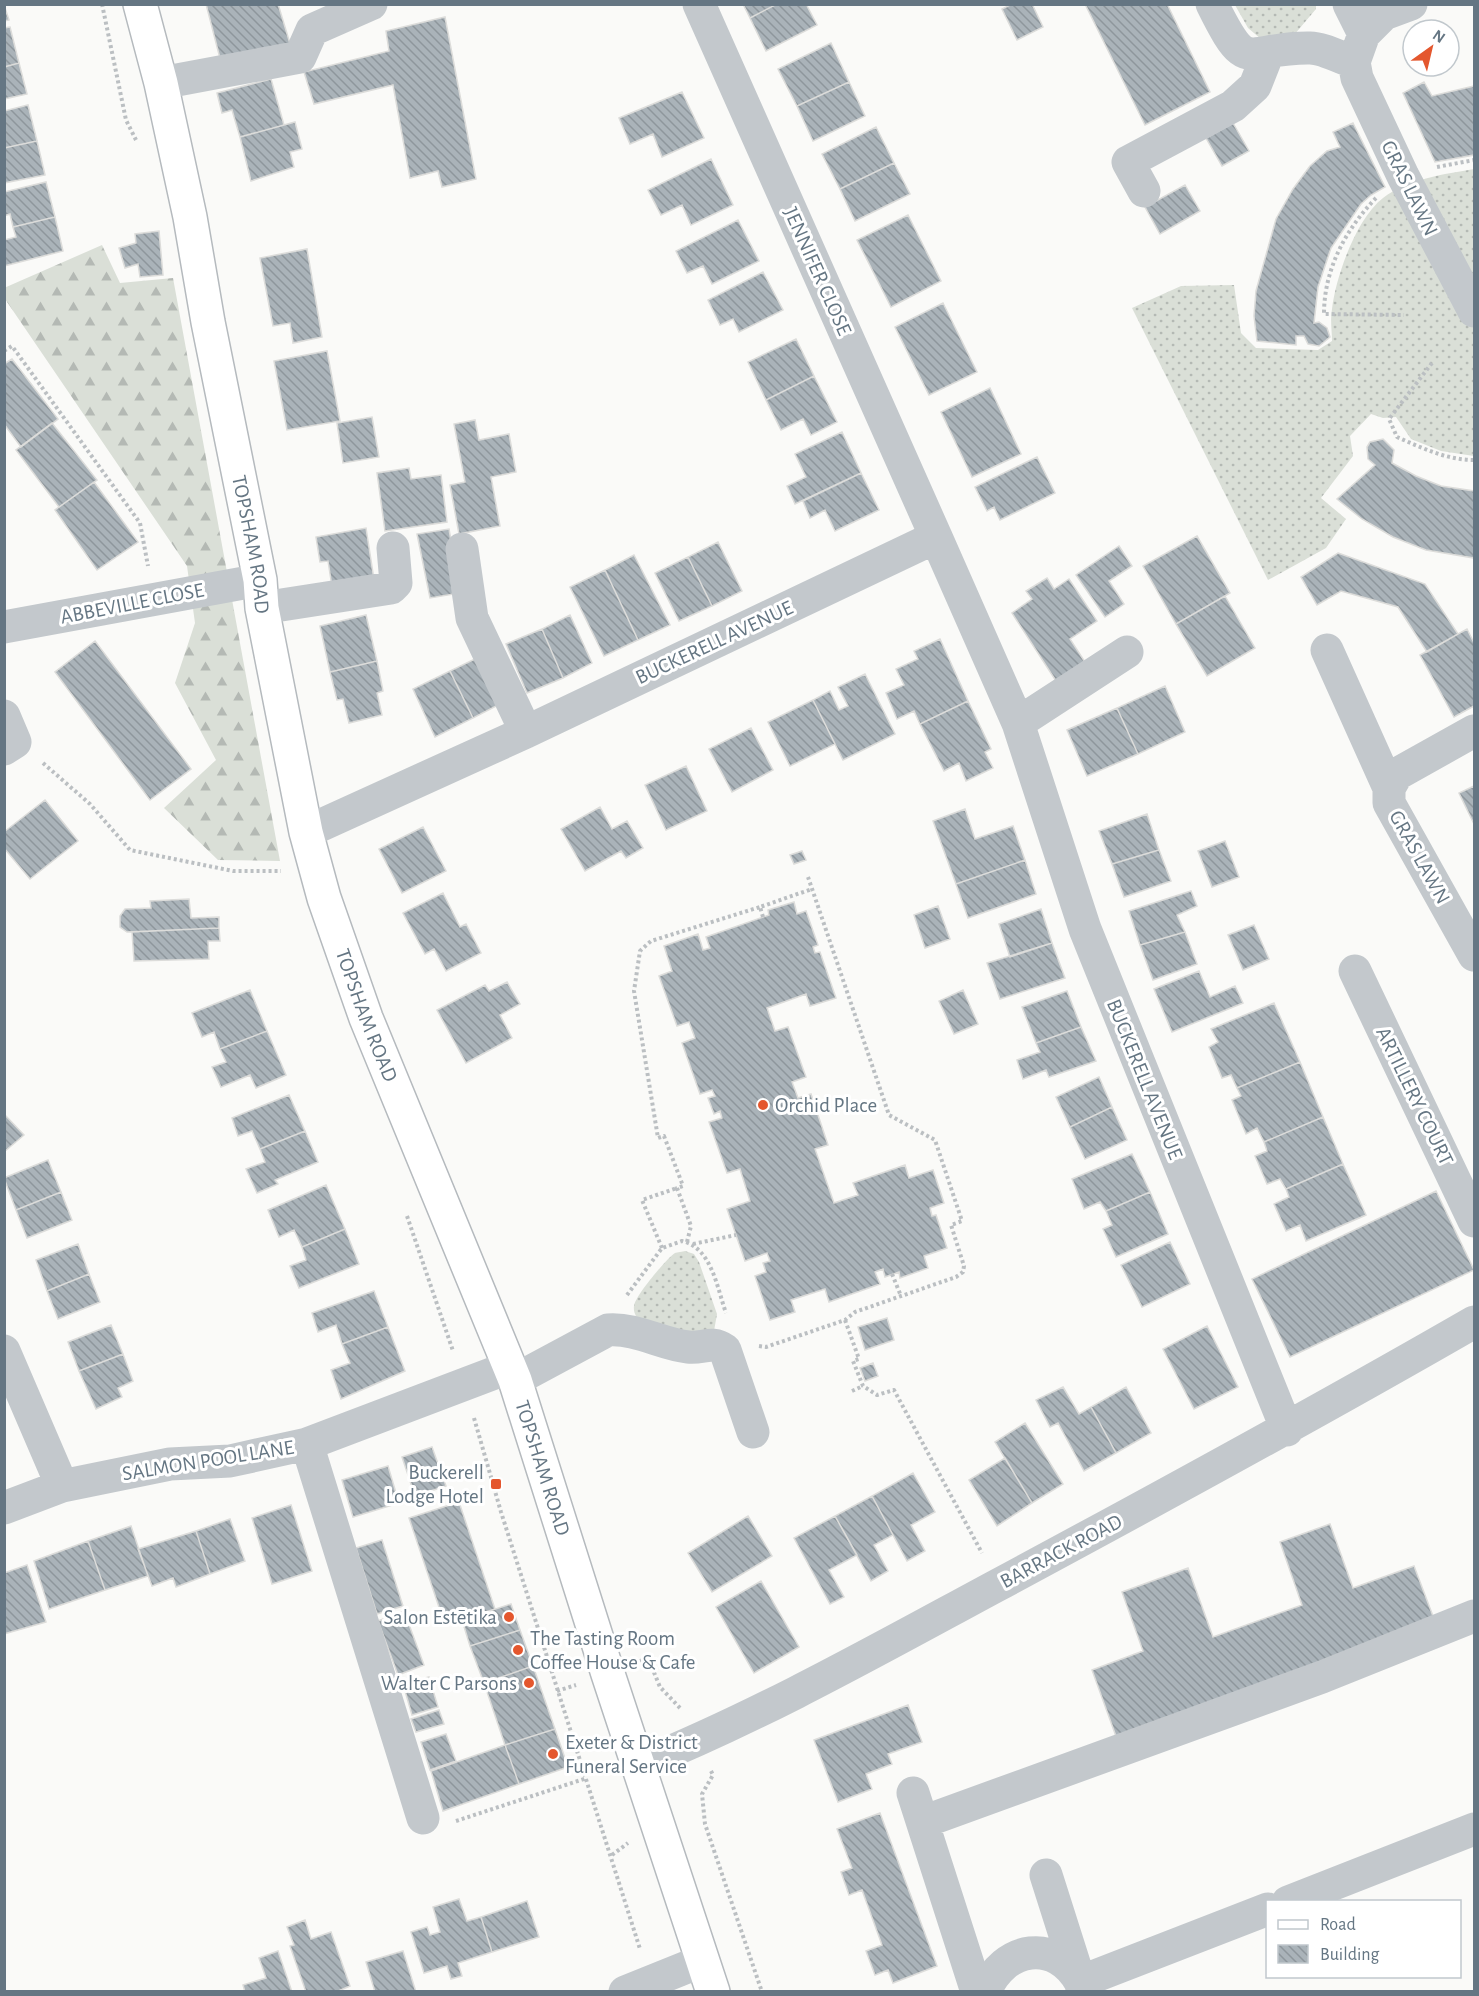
<svg xmlns="http://www.w3.org/2000/svg" width="1479" height="1996" font-family="'Alegreya Sans',sans-serif">
<defs>
<pattern id="grass-dots" width="8" height="8" patternUnits="userSpaceOnUse" patternTransform="scale(1.5)"><rect width="8" height="8" fill="#dadfd7"/><path d="M2 2h.1M6 6h.1" fill="none" stroke="#b4b9b4" stroke-width="1.8" stroke-linecap="round"/></pattern>
<pattern id="forest-firs" width="22" height="20" patternUnits="userSpaceOnUse" patternTransform="scale(1.5)"><rect width="22" height="20" fill="#dadfd7"/><path d="M5 1l3.5 6h-7zM16 11l3.5 6h-7z" fill="#b4b9b4"/></pattern>
<pattern id="building-back-hatch" width="6" height="6" patternUnits="userSpaceOnUse" patternTransform="scale(1.5)"><rect width="6" height="6" fill="#aab3b9"/><path d="M-1 5l2 2M0 0l6 6M5-1l2 2" fill="none" stroke="#8e969c"/></pattern>
</defs>
<rect width="100%" height="100%" fill="#fafaf8"/>
<path fill="url(#grass-dots)" d="M1235,5H1316V9L1294,35L1261,39L1248,28Z
M1474,169V456L1441,451L1411,439L1396,417L1383,418L1371,414L1350,436L1353,456L1321,498L1346,519L1326,548L1268,580L1132,308L1181,286L1234,285L1241,333L1256,348L1318,350L1332,341C1332,331 1330,319 1332,309C1336,276 1356,219 1383,198C1408,179 1445,174 1474,169Z
M685,1251L694,1254L699,1262L717,1314L714,1331L707,1337L641,1323C637,1318 633,1313 634,1306C635,1296 667,1258 675,1253C677,1252 683,1252 685,1251Z"/>
<path fill="url(#forest-firs)" d="M102,245L120,283L173,278L280,861L218,860L164,808L216,760L175,683L195,623L187,566L5,299L4,288Z"/>
<path fill="url(#building-back-hatch)" stroke="#dcdcda" stroke-width="1.5" d="M206,4H278L292,50L223,70Z
M743,4H777L750,18Z
M777,4H806L817,25L766,51L750,18Z
M1012,4H1032L1043,27L1017,40L1002,9Z
M1085,4H1167L1210,92L1145,125Z
M4,5L9,20L4,21Z
M445,17L476,179L442,187L438,171L410,178L393,85L314,104L304,72L389,51L386,31Z
M10,27L19,63L4,67V28Z
M831,43L849,82L797,106L778,69Z
M19,63L27,94L4,99V67Z
M271,79L284,125L240,137L232,110L222,113L217,93Z
M849,82L865,116L813,141L797,106Z
M1424,82L1432,96L1474,86V155L1435,162L1403,93Z
M682,92L704,138L662,157L653,134L630,144L619,118Z
M28,105L37,141L4,148V111Z
M295,122L302,149L290,152L294,167L251,181L240,137Z
M1233,123L1249,151L1222,166L1206,138Z
M1353,123L1385,187L1371,195L1361,204L1331,248L1318,287L1314,323L1319,322L1327,328L1330,337L1319,346L1308,344L1304,336H1296V345L1257,341L1254,316L1256,291L1276,219L1293,189L1310,166L1327,151L1340,147L1333,132Z
M876,127L894,163L840,189L822,154Z
M37,141L45,175L4,183V148Z
M711,159L733,205L691,225L682,205L661,215L648,190Z
M894,163L910,194L855,221L840,189Z
M46,182L55,217L13,227L10,214L4,216V192Z
M1185,185L1200,211L1160,234L1145,207Z
M908,215L941,281L891,307L857,240Z
M55,217L63,251L4,266V240L16,237L13,227Z
M738,220L759,261L712,284L703,266L687,273L676,251Z
M159,231L163,275L140,277L138,264L125,268L119,248L136,243L135,234Z
M307,249L322,337L293,343L290,323L273,326L260,258Z
M763,272L783,310L739,332L733,319L720,325L708,300Z
M943,303L977,372L929,395L895,327Z
M796,339L814,376L766,400L748,362Z
M327,351L340,421L287,430L274,361Z
M12,359L58,419L21,447L4,424V364Z
M814,376L837,422L811,435L803,419L781,430L766,400Z
M990,388L1021,454L972,477L941,412Z
M372,417L379,457L343,463L337,423Z
M475,420L479,440L509,434L516,472L491,477L500,526L459,534L450,485L465,482L454,424Z
M52,423L97,480L59,507L16,450Z
M842,432L861,473L795,504L787,486L806,477L795,454Z
M1383,439L1394,450L1392,463L1416,476L1441,486L1474,491V558L1426,550L1393,537L1362,519L1337,499L1375,465L1368,459L1367,447L1370,442Z
M1037,457L1055,493L1000,520L994,507L987,511L975,487Z
M409,468L411,479L441,475L447,522L385,531L377,473Z
M861,473L879,510L835,531L825,510L810,518L803,501Z
M94,482L138,542L97,570L55,510Z
M366,528L375,586L333,593L328,561L320,562L316,537Z
M449,529L460,593L430,598L417,534Z
M1197,536L1230,593L1176,624L1143,566Z
M718,542L742,591L712,606L688,557Z
M1119,546L1132,566L1109,581L1124,604L1105,617L1076,575Z
M1338,553L1425,584L1458,634L1427,652L1398,607L1341,591L1317,605L1301,577Z
M634,555L670,625L638,640L605,570Z
M688,557L712,606L679,621L655,573Z
M605,570L638,640L604,656L570,587Z
M1047,578L1054,589L1069,579L1097,621L1070,639L1085,662L1056,681L1012,613L1032,599L1026,591Z
M1225,596L1255,648L1207,676L1176,624Z
M366,615L377,661L330,672L320,626Z
M570,615L592,663L563,678L542,629Z
M542,629L563,678L527,693L506,644Z
M1467,629L1474,643V706L1454,717L1420,655Z
M940,639L968,701L920,724L914,711L897,719L886,693L904,685L896,669L918,659L914,651Z
M95,641L191,769L150,800L55,672Z
M481,656L504,702L473,718L450,671Z
M377,661L383,691L377,693L382,715L349,723L343,699L337,700L330,672Z
M450,671L473,718L435,737L413,689Z
M865,674L895,734L843,760L813,700L830,691L839,710L848,706L838,687Z
M1165,686L1185,732L1138,754L1117,708Z
M813,700L835,744L790,766L768,722Z
M968,701L991,749L985,752L993,768L966,781L959,763L944,771L920,724Z
M1117,708L1138,754L1087,776L1067,730Z
M751,728L773,770L732,792L709,749Z
M686,766L707,811L666,830L645,785Z
M1474,786V824L1459,793Z
M45,800L78,841L30,879L4,848V832Z
M600,807L612,829L627,821L643,848L626,858L621,851L585,871L561,829Z
M965,809L975,839L1013,826L1025,860L956,884L933,821Z
M1147,814L1159,850L1112,864L1099,831Z
M423,827L446,871L402,893L379,849Z
M1225,841L1239,877L1212,887L1198,851Z
M1159,850L1171,881L1124,897L1112,864Z
M802,851L806,860L794,864L790,855Z
M1025,860L1036,894L968,918L956,884Z
M1191,891L1197,906L1177,915L1185,932L1140,945L1129,911Z
M443,893L460,927L466,924L481,953L446,971L434,949L425,954L403,913Z
M189,899L191,918L219,917V928L127,932L120,927V916L125,909L151,908L150,901Z
M794,902L797,914L806,911L818,945L813,947L815,953L820,952L836,998L810,1006L806,994L767,1008L775,1031L788,1027L806,1077L792,1082L798,1098L811,1094L828,1145L815,1149L834,1203L858,1195L853,1183L905,1165L909,1178L933,1170L944,1203L930,1208L932,1216L936,1215L947,1248L924,1256L928,1268L900,1278L899,1272L885,1277L883,1269L875,1272L880,1284L829,1302L825,1289L791,1300L795,1312L770,1320L755,1276L766,1272L763,1263L770,1261L767,1253L745,1261L727,1209L750,1201L740,1169L727,1173L709,1122L722,1118L720,1111L714,1114L708,1098L715,1096L712,1090L700,1094L682,1043L695,1038L689,1022L677,1026L659,976L672,971L664,946L698,934L703,950L710,948L706,937L769,915L768,910Z
M938,906L950,939L925,948L914,915Z
M1041,909L1052,943L1010,957L999,924Z
M1254,925L1269,959L1243,970L1228,935Z
M219,928L220,941H208L209,959L134,961L132,932Z
M1185,932L1197,964L1153,980L1140,945Z
M1052,943L1065,978L1000,999L987,963Z
M1199,971L1210,997L1235,986L1243,1003L1172,1032L1154,989Z
M507,982L520,1004L500,1015L512,1038L466,1063L437,1010L485,985L489,991Z
M250,990L267,1031L220,1049L214,1032L202,1037L192,1013Z
M963,990L978,1024L954,1034L939,1001Z
M1067,991L1081,1027L1036,1043L1022,1007Z
M1274,1003L1300,1062L1237,1088L1231,1075L1222,1078L1209,1047L1218,1042L1211,1029Z
M1081,1027L1096,1061L1049,1077L1046,1070L1023,1079L1017,1060L1040,1052L1036,1043Z
M267,1031L286,1075L256,1088L250,1075L221,1087L212,1067L226,1062L220,1049Z
M1300,1062L1323,1117L1264,1142L1257,1128L1246,1134L1232,1100L1241,1096L1237,1088Z
M1099,1077L1112,1107L1070,1127L1056,1097Z
M289,1095L305,1131L260,1149L252,1131L238,1136L232,1118Z
M1112,1107L1127,1140L1085,1159L1070,1127Z
M4,1114L24,1135L4,1152Z
M1323,1117L1343,1164L1286,1189L1280,1179L1267,1184L1255,1156L1267,1151L1264,1142Z
M305,1131L318,1162L275,1180L278,1184L257,1193L246,1169L265,1162L260,1149Z
M1132,1154L1150,1192L1106,1211L1100,1202L1084,1209L1072,1179Z
M48,1160L61,1192L16,1210L4,1178Z
M1343,1164L1366,1215L1306,1241L1300,1225L1286,1231L1274,1204L1289,1197L1286,1189Z
M326,1185L345,1229L302,1247L294,1230L279,1237L268,1210Z
M1436,1191L1474,1270L1290,1357L1252,1279Z
M61,1192L72,1220L27,1238L16,1210Z
M1150,1192L1168,1234L1116,1257L1103,1229L1112,1225L1106,1211Z
M345,1229L359,1264L299,1288L290,1266L306,1260L302,1247Z
M1170,1242L1190,1284L1142,1307L1121,1265Z
M78,1244L89,1274L47,1291L36,1260Z
M89,1274L100,1302L58,1319L47,1291Z
M374,1291L388,1327L342,1344L336,1325L318,1332L312,1313Z
M887,1318L894,1340L865,1350L858,1327Z
M111,1325L123,1354L79,1371L68,1342Z
M1207,1326L1238,1387L1194,1409L1163,1349Z
M388,1327L405,1371L341,1399L331,1370L350,1363L342,1344Z
M123,1354L133,1381L118,1388L122,1397L96,1409L79,1371Z
M873,1363L878,1376L865,1381L860,1368Z
M1063,1387L1079,1414L1091,1407L1116,1453L1084,1471L1058,1423L1050,1427L1036,1400Z
M1126,1387L1151,1433L1116,1453L1091,1407Z
M1025,1423L1063,1484L1032,1503L995,1442Z
M432,1447L446,1486L415,1496L402,1457Z
M1005,1458L1032,1503L997,1526L969,1480Z
M388,1466L399,1503L353,1517L342,1480Z
M913,1473L935,1512L911,1525L925,1551L907,1561L872,1496Z
M872,1496L893,1535L874,1545L888,1571L871,1581L835,1516Z
M459,1502L495,1609L445,1625L409,1518Z
M291,1505L312,1571L272,1584L252,1518Z
M748,1516L772,1556L712,1592L688,1553Z
M835,1516L857,1555L829,1570L844,1597L830,1604L794,1538Z
M230,1519L245,1561L210,1574L196,1531Z
M1330,1524L1353,1588L1414,1566L1436,1624L1117,1739L1092,1670L1143,1651L1122,1592L1188,1568L1213,1637L1302,1605L1280,1542Z
M131,1526L148,1576L105,1590L88,1541Z
M196,1531L210,1574L176,1587L173,1578L152,1586L138,1549Z
M382,1540L403,1606L377,1614L356,1548Z
M88,1541L105,1590L49,1609L34,1561Z
M27,1565L46,1622L4,1634V1573Z
M761,1581L799,1647L754,1673L716,1607Z
M511,1604L520,1630L470,1646L462,1620Z
M404,1611L424,1665L398,1675L378,1621Z
M520,1630L533,1666L484,1683L470,1646Z
M533,1666L555,1729L505,1745L484,1683Z
M429,1677L438,1707L412,1715L403,1684Z
M908,1705L922,1742L888,1754L892,1764L866,1774L872,1789L838,1802L814,1740Z
M439,1710L444,1724L416,1732L411,1719Z
M555,1729L568,1767L519,1784L505,1745Z
M446,1734L456,1761L430,1770L421,1742Z
M505,1745L519,1784L443,1811L431,1771Z
M880,1813L937,1966L893,1983L888,1970L875,1975L866,1951L882,1945L862,1890L849,1895L841,1872L852,1868L837,1829Z
M459,1899L467,1921L481,1917L492,1952L458,1963L462,1976L451,1979L447,1966L424,1973L411,1932L427,1927L430,1935L440,1932L433,1907Z
M527,1901L539,1937L492,1952L481,1917Z
M305,1920L311,1939L331,1932L350,1986L336,1992H306L290,1946L294,1945L287,1927Z
M278,1951L292,1992H245L243,1985L266,1978L259,1958Z
M403,1951L416,1992H375L366,1962Z"/>
<g fill="none" stroke-linecap="round" stroke-linejoin="round">
<g stroke="#b5babe" stroke-width="36">
<g id="major">
<path id="s1" d="M140,4L161,83L190,217L208,322L260,580L262,608L306,832L324,898L366,1018L515,1380L608,1674L713,1992"/>
</g>
</g>
<path stroke="#bbbfc2" stroke-width="4" stroke-dasharray="3 3" stroke-linecap="butt" d="M102,4L126,120L136,140
M1437,167L1474,160
M1376,198C1345,230 1324,270 1324,314L1404,315
M4,351L12,346L140,523L148,566
M1432,363L1389,419L1397,437C1422,448 1447,460 1474,460
M43,763L90,804L130,850L233,871H281
M763,917L760,907L812,889
M407,1216L453,1351
M687,1242L691,1226L677,1188L683,1186L664,1136L658,1138L634,991L640,951L651,941L760,907
M693,1244L736,1235
M662,1248L642,1200L677,1188
M892,1274L901,1296
M627,1295L662,1248L682,1241C712,1248 717,1288 726,1313
M845,1320L859,1359L853,1361L863,1386L877,1395L894,1390L982,1553
M759,1346L766,1347L845,1320L855,1312L956,1277L963,1272L964,1266L951,1225L962,1221L935,1140L889,1115L808,877
M852,1391L863,1386
M474,1418L501,1512L640,1949
M640,1661L648,1658L660,1687L680,1708
M557,1691L576,1685
M711,1771L713,1775L702,1794L705,1824L762,1992
M456,1821L587,1778
M612,1855L628,1843"/>
<path stroke="#c3c8cc" stroke-width="33" d="M699,4L936,537
M1212,4C1249,79 1244,47 1310,48C1323,48 1341,58 1354,62
M1349,4L1364,34L1384,14L1411,4
M1364,34L1354,62L1357,78L1403,176L1474,311
M161,83L300,57L312,30L371,4
M1144,191L1128,162L1233,106L1255,86L1268,53
M462,549L472,618L526,732
M262,608L391,588L396,583L393,548
M4,627L260,580
M1327,650L1389,788V803L1474,955
M4,716L15,742L4,749
M1018,723L1127,652
M1389,788L1397,774L1474,731
M306,832L526,732L936,537L1018,723L1085,929L1287,1430
M1355,971L1474,1221
M4,1351L62,1486
M515,1380L608,1330C637,1328 661,1344 688,1347C703,1349 711,1340 725,1350L753,1432
M307,1444L423,1818
M4,1508L62,1486L170,1464L230,1461L307,1444L510,1367
M639,1765C762,1715 879,1649 996,1586C1156,1500 1316,1413 1474,1322
M913,1793L977,1992
M923,1822L1322,1677L1474,1616
M1046,1875L1080,1982L1268,1909
M1288,1902L1474,1829
M625,1992L702,1961
M985,1992C1003,1946 1056,1937 1081,1983"/>
<use href="#major" stroke="#fff" stroke-width="33"/>
</g>
<g fill="#e4572e" stroke="#fff" stroke-width="2">
<circle cx="763" cy="1105" r="6"/>
<rect x="490" y="1478" width="12" height="12" rx="3"/>
<circle cx="509" cy="1617" r="6"/>
<circle cx="518" cy="1650" r="6"/>
<circle cx="529" cy="1683" r="6"/>
<circle cx="553" cy="1754" r="6"/>
</g>
<g text-anchor="middle" stroke-width="6" stroke-linejoin="round" paint-order="stroke">
<g font-size="21" fill="#657683" stroke="#fff">
<text transform="translate(1410 188) rotate(64)" y="7">GRAS LAWN</text>
<text transform="translate(818 271) rotate(66)" y="7">JENNIFER CLOSE</text>
<text dy="7" stroke="none"><textPath href="#s1" startOffset="552">TOPSHAM ROAD</textPath></text>
<text transform="translate(132 603) rotate(-11)" y="7">ABBEVILLE CLOSE</text>
<text transform="translate(714 642) rotate(-25)" y="7">BUCKERELL AVENUE</text>
<text transform="translate(1420 857) rotate(61)" y="7">GRAS LAWN</text>
<text dy="7" stroke="none"><textPath href="#s1" startOffset="1038">TOPSHAM ROAD</textPath></text>
<text transform="translate(1145 1079) rotate(68)" y="7">BUCKERELL AVENUE</text>
<text transform="translate(1415 1096) rotate(64)" y="7">ARTILLERY COURT</text>
<text transform="translate(208 1460) rotate(-9)" y="7">SALMON POOL LANE</text>
<text dy="7" stroke="none"><textPath href="#s1" startOffset="1524">TOPSHAM ROAD</textPath></text>
<text transform="translate(1061 1551) rotate(-28)" y="7">BARRACK ROAD</text>
</g>
<g font-size="21" fill="#657683" stroke="#fff" text-anchor="start">
<text x="775" y="1112">Orchid Place</text>
<text x="484" y="1479" text-anchor="end">Buckerell<tspan x="484" dy="24">Lodge Hotel</tspan></text>
<text x="497" y="1624" text-anchor="end">Salon Estētika</text>
<text x="530" y="1645">The Tasting Room<tspan x="530" dy="24">Coffee House &amp; Cafe</tspan></text>
<text x="517" y="1690" text-anchor="end">Walter C Parsons</text>
<text x="565" y="1749">Exeter &amp; District<tspan x="565" dy="24">Funeral Service</tspan></text>
</g>
</g>
<rect width="1479" height="1996" fill="none" stroke="#657683" stroke-width="12"/>
<rect x="1266" y="1900" width="195" height="78" fill="#ffffff" stroke="#c1c8cd" stroke-width="1.5"/>
<rect x="1278" y="1920" width="30" height="9" fill="#ffffff" stroke="#c1c8cd" stroke-width="1.5"/>
<text x="1320" y="1930" font-size="18" fill="#657683">Road</text>
<rect x="1278" y="1945" width="30" height="18" fill="url(#building-back-hatch)" stroke="#c1c8cd" stroke-width="1.5"/>
<text x="1320" y="1960" font-size="18" fill="#657683">Building</text>
<g transform="translate(1431 48) rotate(34)"><circle r="28" fill="#ffffff" stroke="#c1c8cd" stroke-width="1.5"/>
<path d="M0-4.5L10 22L0 15L-10 22Z" fill="#e4572e"/>
<text y="-9" font-size="16" font-weight="bold" text-anchor="middle" fill="#657683">N</text>
</g>
</svg>
